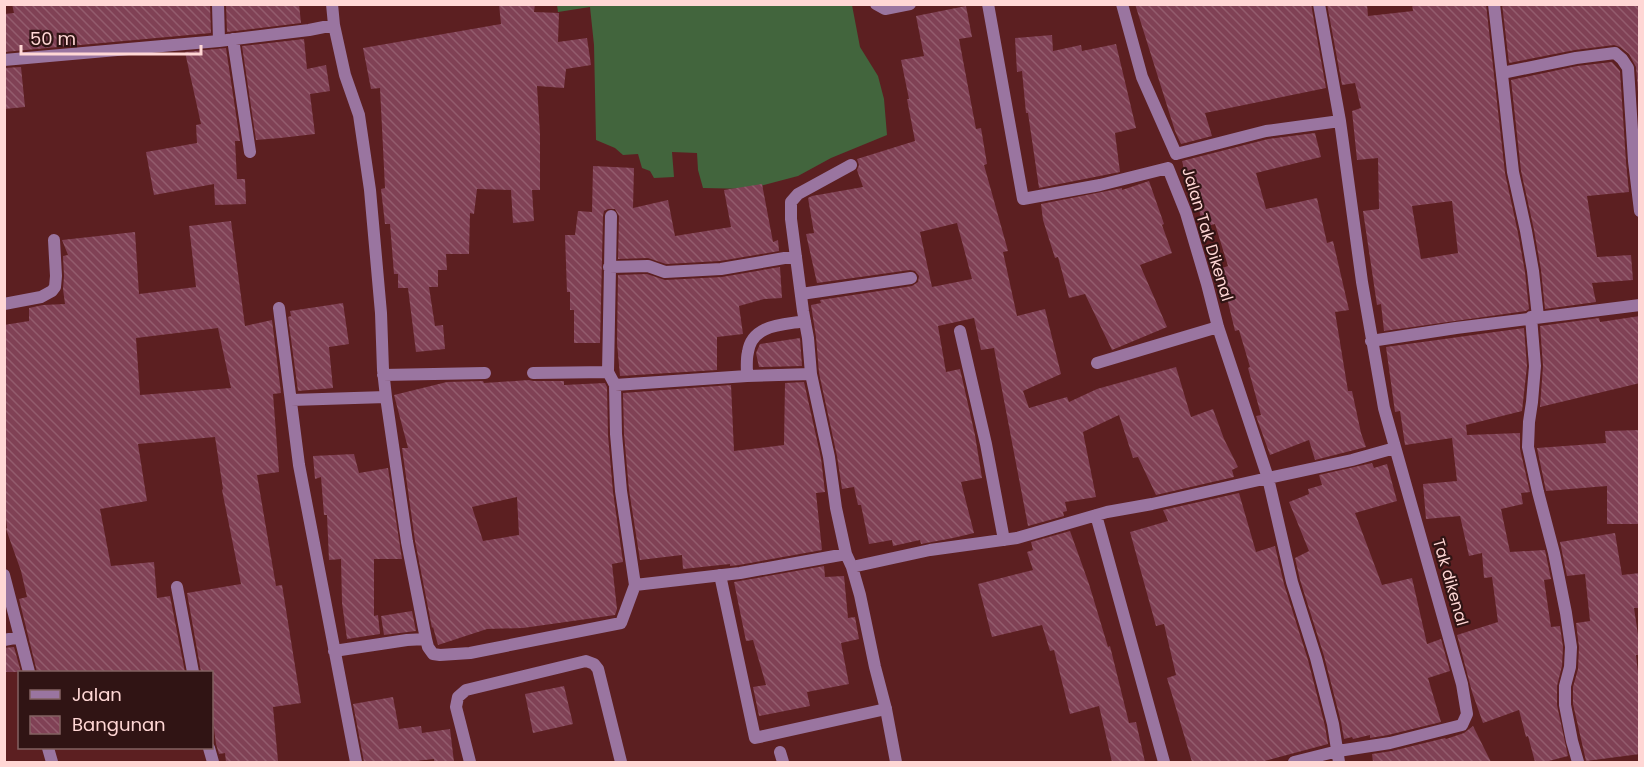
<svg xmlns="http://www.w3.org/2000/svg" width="1644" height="767" font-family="Poppins,sans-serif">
<defs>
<pattern id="building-back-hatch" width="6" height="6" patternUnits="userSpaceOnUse" patternTransform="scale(1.5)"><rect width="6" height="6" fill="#804155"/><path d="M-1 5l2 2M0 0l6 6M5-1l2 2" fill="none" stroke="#935c6d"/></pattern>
</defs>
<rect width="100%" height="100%" fill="#5c1f21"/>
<path fill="#42653d" d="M557,5H852L860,47L878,76L884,99L887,135L831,158L798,176L749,189L703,188L698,170L697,153L672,152L674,177L654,178L650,171L642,168L638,154L623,155L615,148L596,140L594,45L590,7L558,12Z"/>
<path fill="url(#building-back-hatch)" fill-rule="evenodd" d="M12,4H210L211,33L4,52V14L14,13Z
M226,4H299L301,23L227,32Z
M499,4H535L534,12L559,13L558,42L587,38L591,65L566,69L564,88L537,86L540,134V190H532L534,221L513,223L511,190L477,189L474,214L470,213L469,254H446L447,270H438V287H429L435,326L443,325L445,349L416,352L408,288H398V274H394L390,224H385L381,189L385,188L380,88L371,89L363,48L501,24Z
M1135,4H1311L1326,88L1205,113L1212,136L1181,144L1175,131Z
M1327,4H1367L1368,16L1413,11L1412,4H1486L1505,173L1518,233L1525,272L1529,309L1526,311L1384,331L1381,304L1377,305L1363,211L1379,209L1378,158L1357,160L1352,111L1361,108L1355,83L1342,85ZM1452,201L1458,253L1421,259L1412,206Z
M1502,4H1640V118L1636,67L1629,54L1620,47L1614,45L1575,50L1509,63Z
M966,6L972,37L959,39L976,129L981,128L987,164L984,165L1008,251L1003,252L1017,316L1045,309L1061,374L1023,391L1029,408L1067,397L1069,402L1097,389L1176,367L1191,417L1213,409L1224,439L1238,467L1232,470L1234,477L1156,495L1138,457L1133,458L1119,415L1083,432L1096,497L1065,502L1067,511L1063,512L1064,516L1028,526L994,348L981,350L974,318L938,326L946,372L960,369L975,435L982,478L961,482L974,533L953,538L921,544L920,540L893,546L892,540L869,544L861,505H858L854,487L842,489L837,456L819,373L816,337L811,305L821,303L820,300L912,286L918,282L919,276L915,271L910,270L817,283L806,234L814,233L808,198L812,196L863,187L857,170L859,165L857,159L915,141L907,99H909L901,60L924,56L916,16ZM957,223L972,279L932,287L920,232Z
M1052,35L1053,51L1081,45L1082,51L1116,44L1136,128L1115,133L1120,172L1039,188L1028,113H1026L1022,71L1017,72L1015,38Z
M304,39L307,69L326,65L330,91L310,94L315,134L280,138L256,140L242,46Z
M226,48L240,141H235L237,179H245L246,204L215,205L214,184L154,195L146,152L197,143L196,125L201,124L185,52Z
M1612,62L1620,71L1626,162L1629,192L1587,196L1597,257L1631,255L1633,280L1592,283L1596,302L1545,309L1541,270L1534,230L1521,171L1511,80L1577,66Z
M21,67L25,107L4,109V68Z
M1315,133L1321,157L1256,173L1266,209L1317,198L1327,243L1333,241L1349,310L1335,312L1348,391H1352L1361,433L1366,447L1315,460L1309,440L1270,455L1256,416L1261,415L1248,368L1250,367L1239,330L1235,331L1226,294H1228L1222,268L1228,266L1215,224L1204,227L1194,194L1191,195L1182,161L1268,139Z
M593,166L634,168L633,208L668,200L675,236L731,227L724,190L762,184L773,242L778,240L779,251L720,261L666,264L648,258L618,259L619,216L615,209H608L604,211L603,216L600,343H574V310H570V292H567L565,235H575L578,211L592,212Z
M1149,181L1164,224L1162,225L1172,253L1140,265L1167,327L1112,350L1085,294L1069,298L1058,257L1055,258L1043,220L1041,204L1122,188V190Z
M231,221L245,326L272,320L281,393L273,394L279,472L257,475L276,586L282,585L301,703L273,707L278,761L261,762H226L225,753L219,754L216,744L212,713V672H201L187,593L241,584L222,490L223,489L215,437L138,444L147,501L100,509L111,566L154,562L157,598L170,596L185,672H37L19,599L27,597L21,571L6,529L7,528L4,500V325L29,321V308L43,305L65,304L63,289L64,276L63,256L68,255L62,240L135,232L139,294L196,287L189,226ZM218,328L231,388L140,395L136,338Z
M780,267L782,298L764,299L739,306L743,334L717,337V370L620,376L617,343L618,275L647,274L665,280L722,277Z
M343,303L349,344L329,347L333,388L298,391L288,317L291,316L290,311Z
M1640,316V383L1540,407L1543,366L1540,326L1599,318L1600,322Z
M1524,328L1527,366L1522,411L1466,425L1467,435L1520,433V449L1530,492L1521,493L1523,504L1501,509L1510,552L1545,550L1551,579L1544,580L1551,627L1560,626L1563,647L1562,666L1557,686V705L1568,756L1545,762H1535L1528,736L1526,737L1519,710L1483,723L1472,692L1457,635L1498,622L1492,577L1484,578L1482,553L1469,556L1460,516L1426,519L1423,484L1457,481L1452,438L1405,445L1400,411L1395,412L1386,347Z
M800,338L802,366L759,367L756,353L760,344Z
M529,380L533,381H564V385L605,383L607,387L608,435L613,492L623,562L612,564L617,609L615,615L523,628L487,629L438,645L433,627L432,628L415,541L402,448H408L394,395L447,382L483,381L484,383ZM517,497L519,535L483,541L472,507Z
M804,382L821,458L825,492L816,493L822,550L739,565L730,566V564L683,569L682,555L640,560L629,490L624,434L623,393L731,385L734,451L784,445L785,383Z
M1640,430V524H1607V486L1546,491L1537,448L1606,443L1605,431Z
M354,454L359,473L388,468L402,559H374V616L378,615L380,634L347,639L342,603L341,559L329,560L327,515H324L321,477L315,479L313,456Z
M1372,463L1374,468L1387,464L1397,501L1355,513L1382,585L1412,578L1427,644L1441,639L1450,671L1428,678L1441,722L1388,735L1370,738V735L1353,739L1352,737L1344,739L1341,722L1324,656L1300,580L1295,558L1309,551L1289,502L1309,494L1308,489L1322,485L1319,475Z
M1239,493L1256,552L1275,546L1284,584L1308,660L1325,726L1328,744L1261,762H1192L1167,678L1176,675L1164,624L1156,626L1130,532L1168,521L1163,510Z
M1070,531L1089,584L1108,647L1110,646L1129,723L1136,722L1145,762H1112L1099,706L1070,714L1054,650L1050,651L1042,625L992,637L978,584L1033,570L1027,552L1033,550L1031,542Z
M1615,533L1622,575L1640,573V608H1634L1640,648V655H1636L1640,689V754L1586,761L1573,704V687L1578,669L1579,647L1576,623L1590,621L1585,574L1567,576L1560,542Z
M824,566L825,577L844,576L848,618L855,617L859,639L841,643L849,684L807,692L810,706L759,716L753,687L766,685L753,640L746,641L734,582Z
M412,611L416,631L384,635L381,616Z
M14,647L21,672H4V648Z
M564,686L573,724L533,733L525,694Z
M393,697L399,729L421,726L422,733L450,729L454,762H434V759L406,762H364L353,704Z
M1473,726L1491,762H1373L1372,754L1392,751L1445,738L1446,739L1464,733Z"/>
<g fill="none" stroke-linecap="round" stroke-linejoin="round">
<path stroke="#9a75a0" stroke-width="12" d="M720,575L755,738L886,709"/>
<path stroke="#9a75a0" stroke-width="12" d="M218,4L219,41
M876,4L885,9L910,4
M988,4L1023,199L1100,185L1168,168
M1122,4L1142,77L1176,154
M1494,4L1513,172L1526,231L1533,271L1538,317
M233,39L250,152
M4,60L219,41L309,30L334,25
M1502,73L1576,58L1615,53L1622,59L1628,68L1634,161L1640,211
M1176,154L1266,131L1340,121
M1168,168L1186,213L1207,284L1218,327L1268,478L1292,582L1316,658L1333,724L1339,762
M611,216L608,372L615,385L616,434L621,491L635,585
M609,267L648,266L665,272L721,269L796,256
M801,294L911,278
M4,304L41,297L52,291L55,287L56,276L54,240
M279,308L299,465L356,762
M1531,317L1535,366L1532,402L1529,422L1528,447L1538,492L1554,553L1566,613L1571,647L1570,667L1565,686V705L1572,741L1578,762
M960,331L986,444L1004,540
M1371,341L1456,328L1640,305
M1097,363L1218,327
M533,373L608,372
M383,375L485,373
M747,376C747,368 746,360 748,352C752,324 783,325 805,321
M615,385L747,376L811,374
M386,397L407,542L426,639
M291,400L386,397L383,370L381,313L370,190L359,115L345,75L334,25L332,4
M1096,515L1164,762
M846,554L836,508L829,457L811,374L808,338L803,311L791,219V202L798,194L851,165
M852,567L860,595L875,667L886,709L896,762
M4,575L29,672
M177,587L193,672
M4,640L20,637
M334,651L407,640L426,639L428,647L433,654L440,655L470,653L621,623L635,585L740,573L846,554L852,567L930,550L1017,538L1107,512L1152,504L1268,478L1352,460L1395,448
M48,748L52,762
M209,748L213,762
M780,752L783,762
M470,762L456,707L458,697L466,690L586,661L594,664L598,669L621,762
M1294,762L1338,751L1390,743L1462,725L1467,714L1462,684L1384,408L1362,282L1340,121L1319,4"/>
</g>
<g text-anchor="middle" stroke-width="4.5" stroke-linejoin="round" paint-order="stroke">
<g font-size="16" fill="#ffd7d5" stroke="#301414">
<text transform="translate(1208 234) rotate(73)" y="6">Jalan Tak Dikenal</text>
<text transform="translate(1451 582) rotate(74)" y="6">Tak dikenal</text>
</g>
</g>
<rect width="1644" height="767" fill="none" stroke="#ffd7d5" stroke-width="12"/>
<rect x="18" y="671" width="195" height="78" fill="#301414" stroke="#836261" stroke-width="1.5"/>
<rect x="30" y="690" width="30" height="9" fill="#9a75a0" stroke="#836261" stroke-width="1.5"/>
<text x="72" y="701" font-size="18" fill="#ffd7d5">Jalan</text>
<rect x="30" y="716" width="30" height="18" fill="url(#building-back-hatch)" stroke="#836261" stroke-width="1.5"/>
<text x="72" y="731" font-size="18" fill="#ffd7d5">Bangunan</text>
<path d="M21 45v9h180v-9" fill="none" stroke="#ffd7d5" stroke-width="3"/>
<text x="30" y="45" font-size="18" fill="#ffd7d5" stroke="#301414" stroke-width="4.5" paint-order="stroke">50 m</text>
</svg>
